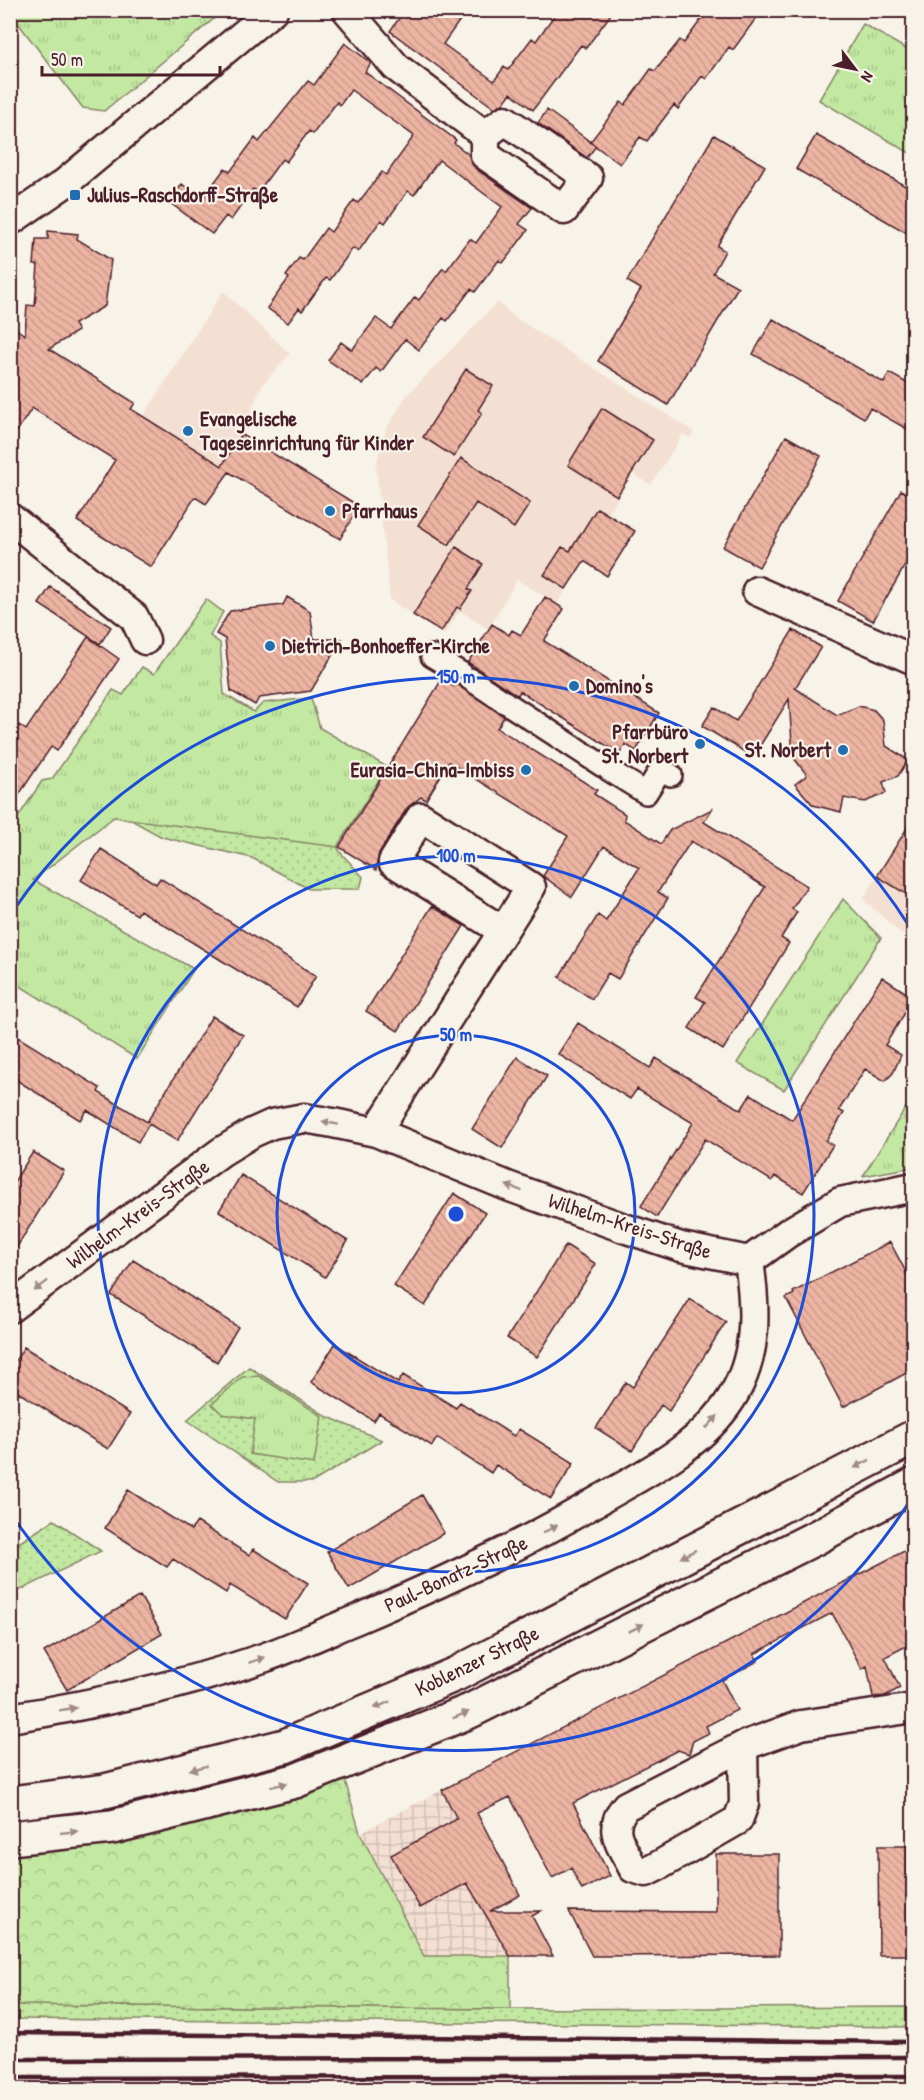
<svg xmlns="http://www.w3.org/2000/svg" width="924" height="2100" font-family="'Patrick Hand',sans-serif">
<defs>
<pattern id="industrial-grid" width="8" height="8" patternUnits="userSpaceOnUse" patternTransform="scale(1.5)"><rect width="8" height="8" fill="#f4e0d3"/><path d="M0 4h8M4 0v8" fill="none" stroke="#d3c0b5"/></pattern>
<pattern id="grass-dots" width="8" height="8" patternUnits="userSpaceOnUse" patternTransform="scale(1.5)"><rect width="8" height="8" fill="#c2e8a2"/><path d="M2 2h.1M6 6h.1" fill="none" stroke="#a8c78c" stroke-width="1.8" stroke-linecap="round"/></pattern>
<pattern id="forest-crowns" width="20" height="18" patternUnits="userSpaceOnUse" patternTransform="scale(1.5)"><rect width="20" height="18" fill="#c2e8a2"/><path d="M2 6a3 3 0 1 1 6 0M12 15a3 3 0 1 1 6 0" fill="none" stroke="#a8c78c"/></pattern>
<pattern id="park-tufts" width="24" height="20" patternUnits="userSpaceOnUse" patternTransform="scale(1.5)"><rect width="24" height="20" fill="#c2e8a2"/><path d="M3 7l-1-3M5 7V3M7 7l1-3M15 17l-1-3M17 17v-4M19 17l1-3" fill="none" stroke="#a8c78c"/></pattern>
<pattern id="building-back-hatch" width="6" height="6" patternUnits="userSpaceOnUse" patternTransform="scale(1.5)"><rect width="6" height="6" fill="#ecb4a2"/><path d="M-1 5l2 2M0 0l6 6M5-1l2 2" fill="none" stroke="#cc9a8c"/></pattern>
</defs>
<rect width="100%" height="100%" fill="#f7f3e8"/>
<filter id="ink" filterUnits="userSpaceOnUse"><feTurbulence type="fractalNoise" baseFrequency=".0167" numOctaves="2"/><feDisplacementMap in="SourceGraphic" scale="12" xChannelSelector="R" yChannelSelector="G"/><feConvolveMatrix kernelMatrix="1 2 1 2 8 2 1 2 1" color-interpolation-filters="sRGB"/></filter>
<g filter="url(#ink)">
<path fill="#f4e0d3" d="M223,291L290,354L262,385L241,434L215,477L210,474L152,568L77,521Z
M498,302L513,316L694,432L690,438L683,434L651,485L633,474L608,514L635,531L607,576L584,562L557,604L517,580L488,629L460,611L444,635L390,600L376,464L386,429L407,395Z
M904,833L913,839V945L863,899Z"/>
<path fill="url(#industrial-grid)" d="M442,1790L474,1853L456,1864L510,1956H424L360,1833Z"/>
<path fill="url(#grass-dots)" stroke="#868466" stroke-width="1.5" d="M319,810L340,852L363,877L360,889H309L252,858L162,837L122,815Z
M249,1367L326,1416L382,1440L313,1482H278L187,1420Z
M54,1520L101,1551L21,1590L11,1586V1548Z
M10,2005L510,2009L913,2007L914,2027L11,2019Z"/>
<path fill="url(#forest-crowns)" stroke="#868466" stroke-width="1.5" d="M344,1777L360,1833L424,1956H510V2009L11,2005V1852Z"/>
<path fill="url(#park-tufts)" stroke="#868466" stroke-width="1.5" d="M11,10H213L217,16L104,111L83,108L11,14Z
M863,24L913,53V155L819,100Z
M206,599L223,612L210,636L220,643L224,694L254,712L263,703L311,698L320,728L387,767L337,847L114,817L33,880L194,969L137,1059L14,982L11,987V828L42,781L52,779L113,690L123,695L142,667L154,674Z
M843,899L881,938L784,1090L737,1063Z
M913,1096V1167L863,1176Z
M259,1376L322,1416L314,1464L250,1454L255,1419L222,1414L212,1404L242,1377Z"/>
<path fill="url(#building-back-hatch)" stroke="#4a1f2b" stroke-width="1.5" d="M405,10H467L443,44L494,81L504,67L508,70L532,38L536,41L558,10H614L586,48L581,45L533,110L511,93L503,104L494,108L390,31Z
M708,10H762L733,50L729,47L706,79L702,76L678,109L674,105L647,141L640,137L620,164L590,142L621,102L625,105L651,69L655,71L680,40L684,43Z
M345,43L371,63L365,72L456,140L454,143L468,154L476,169L532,208L519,224L528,230L503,263L499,260L475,292L471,289L447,321L443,318L419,350L405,339L381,372L376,368L363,385L328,360L341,342L352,350L376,318L391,329L415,297L419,300L443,268L446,271L470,239L476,243L502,207L439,160L414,195L408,191L385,223L381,220L358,252L353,248L330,280L326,278L302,311L299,308L288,323L267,308L289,278L286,276L299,258L303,260L326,228L331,232L354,200L358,203L382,172L386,175L414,136L351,90L340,105L337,102L313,134L309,131L286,162L282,159L258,192L253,189L231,220L226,216L212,234L169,202L182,184L202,199L225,168L230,172L255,138L259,142L308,81L314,85Z
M547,110L596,146L587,158L538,123Z
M714,135L765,166L717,246L725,251L713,273L738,287L668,405L598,361L641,289L627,281Z
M816,135L914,191V222L907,233L796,169Z
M48,231L78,234L77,239L111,260L105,306L74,324L78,331L49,349L135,403L131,409L222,466L241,434L359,506L340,539L229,472L206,504L195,497L151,567L77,521L115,460L32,408L10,442V325L25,335L27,305L35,306L38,265H34L36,239H48Z
M773,319L884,383L889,373L914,387V433L870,408L864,418L753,354Z
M466,369L493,386L478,410L482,413L454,457L423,437Z
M602,408L653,440L617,496L568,465Z
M786,436L821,456L759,567L723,547Z
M461,458L530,503L514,528L476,503L449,545L418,525Z
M901,490L914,498V550L873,621L838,601Z
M597,508L635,531L607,576L584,561L566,589L544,575L562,547L570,551Z
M456,547L483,564L468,589L472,591L460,609L457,607L441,632L413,615Z
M50,587L111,627L100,644L39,604Z
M287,597L310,611L314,639H342L311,691L259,698L255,705L231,691L225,639L216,634L230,611L283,605Z
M545,597L564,609L544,641L659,713L636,751L625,744L620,754L520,691L518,695L515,694L468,662L492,624L509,635L512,630L521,635Z
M793,630L821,647L795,688L837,715L859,706L874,710L883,720L886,746L908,760L898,776L883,782L886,793L865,802L844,798L841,812L813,805L795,784L807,775L793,757L789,699L753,757L702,726L714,707L736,721Z
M88,637L119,659L57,751L51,747L10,808V738L19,725L26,730Z
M442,679L453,686L459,685L502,715L504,717L497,728L597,790L594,794L625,814L624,820L661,844L670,830L712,809L704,822L807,886L792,909L797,912L781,938L789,943L723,1050L689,1028L705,1002L696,997L765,887L691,841L658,892L668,898L618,979L608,973L592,999L559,977L598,915L606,921L639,868L604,846L572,897L543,876L568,836L449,762L426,800L421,797L407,808L379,853L376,870L339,847Z
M914,817V899L877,876Z
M101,849L156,884L160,878L316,976L297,1007L140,910L137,915L81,880Z
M432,906L464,926L398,1031L366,1011Z
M882,977L914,998L885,1045L901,1055L893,1073L885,1081L865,1069L839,1110L844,1113L826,1141L833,1145L803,1193L775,1176L772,1181L705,1139L657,1217L641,1206L693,1123L637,1089L630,1099L558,1054L578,1023L650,1068L656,1058L741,1110L751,1094L792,1120Z
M212,1016L243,1035L177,1141L149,1124L138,1142L87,1110L80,1120L10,1076V1032L100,1088L98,1092L147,1122Z
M517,1057L547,1076L502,1148L472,1129Z
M33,1152L64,1171L10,1258V1188Z
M241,1175L348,1241L325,1277L219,1211Z
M454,1193L485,1213L425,1306L394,1286Z
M890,1242L914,1287V1369L843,1407L786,1298L794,1294L793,1292Z
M566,1245L596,1264L537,1357L507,1338Z
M133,1260L238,1327L217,1362L111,1295Z
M690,1299L726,1322L669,1411L661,1405L632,1451L596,1428L626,1382L633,1387Z
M335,1344L398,1383L403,1375L456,1408L460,1402L514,1436L519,1429L574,1463L551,1499L496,1465L491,1473L437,1438L432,1446L379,1413L374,1421L311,1382Z
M24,1347L130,1414L108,1449L10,1387V1369Z
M128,1490L191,1530L197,1522L249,1555L253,1549L308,1583L285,1619L230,1585L226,1593L173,1559L167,1567L105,1528Z
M422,1495L444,1533L349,1589L327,1552Z
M914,1546V1642L885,1657L900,1688L885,1696L873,1697L867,1666L862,1669L832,1613L754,1654L758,1661L722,1680L737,1710L706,1726L709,1733L693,1741L689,1754L678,1750L573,1803L610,1876L582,1890L571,1868L552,1878L510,1797L477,1813L520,1895L490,1911H541L532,1916L553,1956H510L467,1883L420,1908L391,1855L457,1819L442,1790Z
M140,1596L162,1634L67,1690L44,1652Z
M878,1846H914V1955H879Z
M716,1854H779V1955L592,1956L569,1911L716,1912Z"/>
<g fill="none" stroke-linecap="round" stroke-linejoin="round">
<g stroke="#4a1f2b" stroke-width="26">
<path id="pedestrian" d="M432,656L461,673
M470,679L506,703
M511,706L603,766
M609,770L646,793L661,769L671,775"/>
</g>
<g stroke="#4a1f2b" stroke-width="33">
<path id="minor" d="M347,10L396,67L485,135
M505,120L588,178L564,210L485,155V135Z
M10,221L65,183L273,10
M10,518L134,617L145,640
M757,591L914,660
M376,1132L531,887L421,817L393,862L503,931
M10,1308L221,1152L252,1133L272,1124L304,1118L333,1123L376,1132L510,1187L624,1228L681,1247L749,1261L788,1233L840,1202L914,1187
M10,1718C96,1704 181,1686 263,1658C294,1647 325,1632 355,1620C440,1584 522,1546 601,1499C648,1472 701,1446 731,1399C758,1357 756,1309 749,1261
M743,1746L744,1804L738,1820L658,1866L646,1872L633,1868C621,1844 606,1830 626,1806L743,1746L801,1725L914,1708"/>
</g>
<g stroke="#4a1f2b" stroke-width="38">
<path id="secondary" d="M10,1803L105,1791L285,1746L456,1674L914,1437
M10,1838L112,1827L295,1781L470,1711L815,1538L914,1485"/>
</g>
<use href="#pedestrian" stroke="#f7f3e8" stroke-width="21"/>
<use href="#minor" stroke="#f7f3e8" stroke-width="28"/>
<use href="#secondary" stroke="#f7f3e8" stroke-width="33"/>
<path stroke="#4a1f2b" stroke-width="4.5" d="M10,2033L914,2042
M10,2059L914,2057
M10,2078L914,2076"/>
</g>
<defs><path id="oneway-solid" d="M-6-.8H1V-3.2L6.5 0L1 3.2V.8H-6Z" transform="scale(1.5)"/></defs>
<g fill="#a0898a">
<use href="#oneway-solid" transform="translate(330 1123) rotate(-170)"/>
<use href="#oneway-solid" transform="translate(514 1188) rotate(-160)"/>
<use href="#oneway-solid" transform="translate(41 1286) rotate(143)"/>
<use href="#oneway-solid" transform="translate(712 1422) rotate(-47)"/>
<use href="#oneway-solid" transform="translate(862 1464) rotate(153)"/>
<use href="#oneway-solid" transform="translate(550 1529) rotate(-30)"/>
<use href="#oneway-solid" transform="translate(688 1554) rotate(153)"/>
<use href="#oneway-solid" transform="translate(636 1628) rotate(-27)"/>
<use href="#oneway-solid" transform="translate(257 1660) rotate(-18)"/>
<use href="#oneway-solid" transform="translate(382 1705) rotate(157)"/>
<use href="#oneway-solid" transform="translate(68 1709) rotate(-9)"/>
<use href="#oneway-solid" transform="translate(461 1715) rotate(-22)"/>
<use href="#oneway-solid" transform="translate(198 1768) rotate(166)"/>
<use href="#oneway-solid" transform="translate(279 1785) rotate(-14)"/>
<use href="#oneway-solid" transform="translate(69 1832) rotate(-6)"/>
</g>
</g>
<g fill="none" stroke="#1d4ed8" stroke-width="3">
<circle cx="456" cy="1214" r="179"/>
<circle cx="456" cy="1214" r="358"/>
<path d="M911 1499A537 537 0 0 1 11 1514M11 914A537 537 0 0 1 911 929"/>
</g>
<g fill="#1f6fb2" stroke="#f7f3e8" stroke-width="2">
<rect x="69" y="189" width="12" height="12" rx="3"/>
<circle cx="188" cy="431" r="6"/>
<circle cx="330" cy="511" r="6"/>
<circle cx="270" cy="646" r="6"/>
<circle cx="574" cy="686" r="6"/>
<circle cx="700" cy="744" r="6"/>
<circle cx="843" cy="750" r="6"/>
<circle cx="526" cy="770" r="6"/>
</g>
<g text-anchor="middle" stroke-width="4.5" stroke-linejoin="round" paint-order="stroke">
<g font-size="21" font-weight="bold" fill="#4a1f2b" stroke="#f7f3e8" text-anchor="start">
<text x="87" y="202">Julius-Raschdorff-Straße</text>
<text x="200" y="426">Evangelische<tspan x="200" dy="24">Tageseinrichtung für Kinder</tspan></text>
<text x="342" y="518">Pfarrhaus</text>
<text x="282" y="653">Dietrich-Bonhoeffer-Kirche</text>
<text x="586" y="693">Domino's</text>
<text x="688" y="739" text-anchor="end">Pfarrbüro<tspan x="688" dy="24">St. Norbert</tspan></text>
<text x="831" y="757" text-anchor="end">St. Norbert</text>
<text x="514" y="777" text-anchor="end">Eurasia-China-Imbiss</text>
</g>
<g font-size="21" fill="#4a1f2b" stroke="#f7f3e8">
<text transform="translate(138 1214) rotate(-36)" y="7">Wilhelm-Kreis-Straße</text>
<text transform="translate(630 1226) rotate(18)" y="7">Wilhelm-Kreis-Straße</text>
<text transform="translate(456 1574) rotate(-25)" y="7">Paul-Bonatz-Straße</text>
<text transform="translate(477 1661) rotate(-26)" y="7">Koblenzer Straße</text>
</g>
</g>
<circle cx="456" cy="1214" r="9" fill="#1d4ed8" stroke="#f7f3e8" stroke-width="3"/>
<g font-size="18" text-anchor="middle" font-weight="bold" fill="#1d4ed8" stroke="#f7f3e8" stroke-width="4.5" stroke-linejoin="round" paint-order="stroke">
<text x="456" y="683">150 m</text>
<text x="456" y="862">100 m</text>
<text x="456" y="1041">50 m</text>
</g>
<rect width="924" height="2100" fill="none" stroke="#f7f3e8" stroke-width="36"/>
<rect x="18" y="18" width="888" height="2064" fill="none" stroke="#4a1f2b" stroke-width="2" filter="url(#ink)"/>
<g transform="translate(855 69) rotate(122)" stroke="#f7f3e8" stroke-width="4.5" paint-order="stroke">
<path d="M0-4.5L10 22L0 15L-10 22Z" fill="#4a1f2b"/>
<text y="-9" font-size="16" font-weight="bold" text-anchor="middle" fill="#4a1f2b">N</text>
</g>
<path d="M42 66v9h178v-9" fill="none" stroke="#4a1f2b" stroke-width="3"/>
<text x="51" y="66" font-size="18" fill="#4a1f2b" stroke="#f7f3e8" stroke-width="4.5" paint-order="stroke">50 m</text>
</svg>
